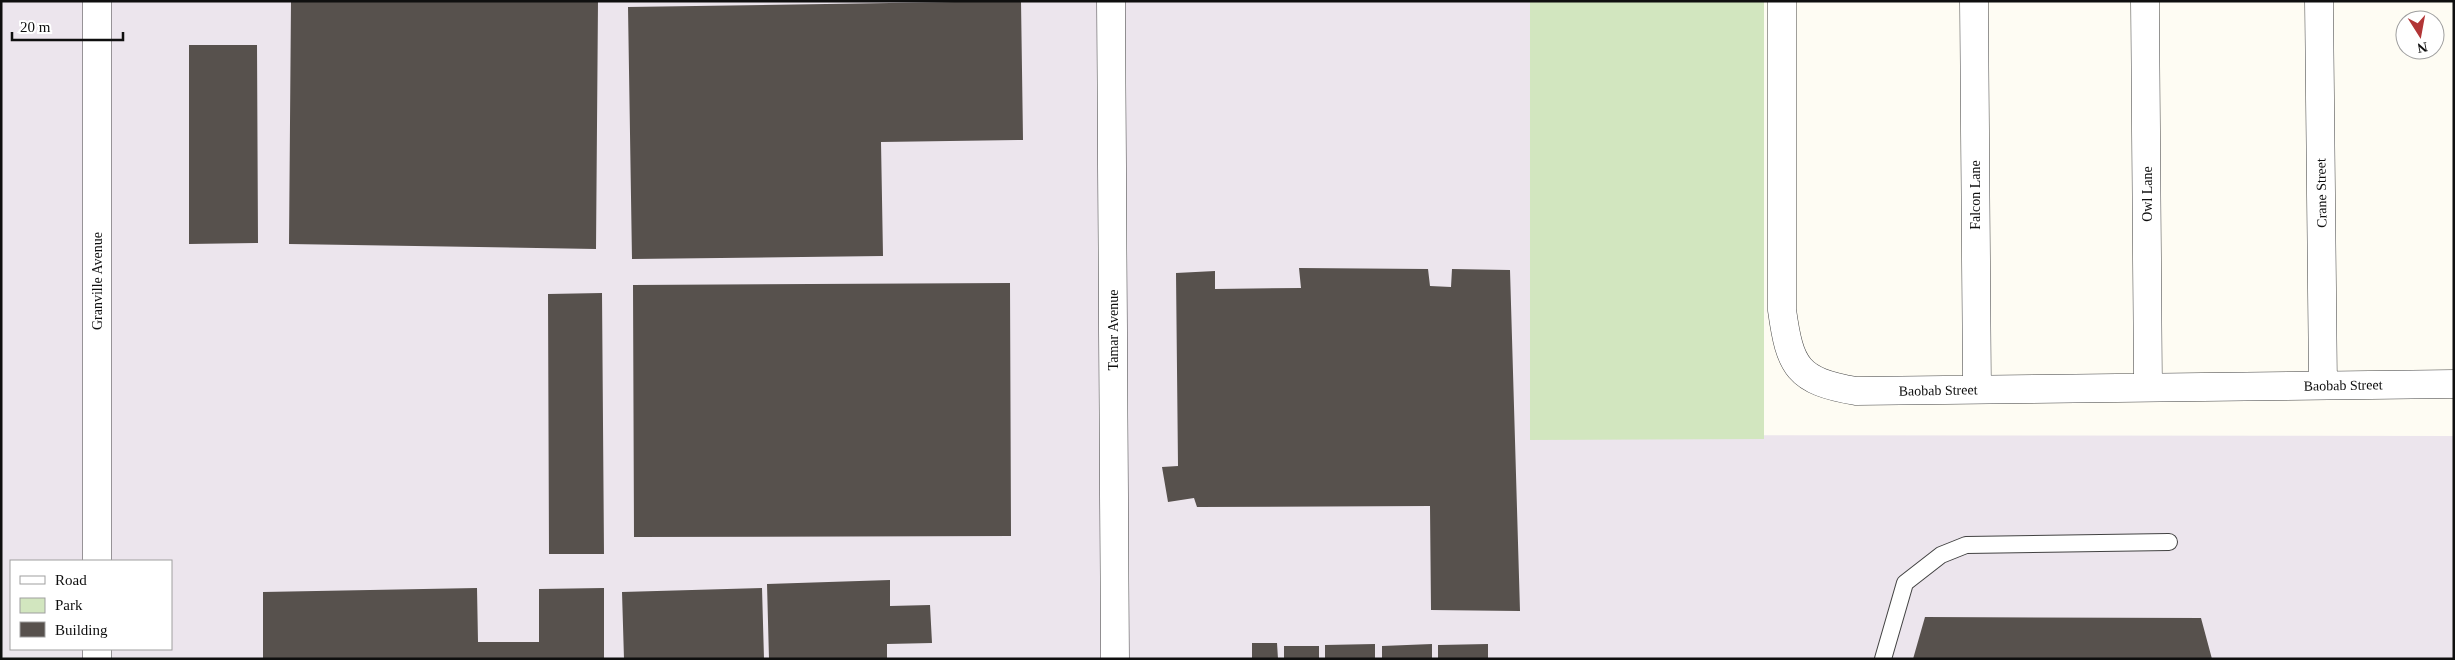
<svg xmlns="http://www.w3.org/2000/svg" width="2455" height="660" font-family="'Times New Roman',serif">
<rect width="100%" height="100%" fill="#fefcf3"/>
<path fill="#ece5ed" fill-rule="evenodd" d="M1,1H1534L1543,435L2454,436V659H1ZM11,561H171V649H11Z"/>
<path fill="#d2e6bf" d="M1530,1H1764V439L1530,440Z"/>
<path fill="#57514d" d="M291,1H598L596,249L289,244Z
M1021,1L1023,140L881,142L883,256L632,259L628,7Z
M189,45H257L258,243L189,244Z
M1299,268L1428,269L1430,286L1451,287L1452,269L1510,270L1520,611L1431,610L1430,506L1197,507L1194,498L1168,502L1162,467L1178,466L1176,273L1215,271V289L1301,288Z
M1010,283L1011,536L634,537L633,285Z
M602,293L604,554H549L548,294Z
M890,580V606L930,605L932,643L887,644V659H769L767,584Z
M477,588L478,642H539V589L604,588V659H263V592Z
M762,588L764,659H624L622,592Z
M1925,617L2201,618L2212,659H1913Z
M1252,643H1277L1278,659H1252Z
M1375,644V659H1325V645Z
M1432,644V659H1382V646Z
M1488,644V659H1438V645Z
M1284,646H1319V659H1284Z"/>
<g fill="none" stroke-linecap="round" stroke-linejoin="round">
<g stroke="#424242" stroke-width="18">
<path id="service" d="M1883,659L1905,583L1941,555L1966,545L2169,542"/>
</g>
<g stroke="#424242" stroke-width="29">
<path id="minor" d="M97,1V561
M1111,1L1115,659
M1782,1V310C1790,367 1797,381 1856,391L2454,384
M1974,1L1977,389
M2145,1L2148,387
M2319,1L2323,385
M97,649V659"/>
</g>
<use href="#service" stroke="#fff" stroke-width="16"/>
<use href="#minor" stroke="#fff" stroke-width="28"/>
</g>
<g text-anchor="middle" stroke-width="5" stroke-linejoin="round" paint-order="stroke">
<g font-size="14" fill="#0f0f0f" stroke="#fff">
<text transform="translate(2321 193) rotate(-91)" y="5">Crane Street</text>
<text transform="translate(2147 194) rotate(-90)" y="5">Owl Lane</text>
<text transform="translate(1975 195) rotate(-90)" y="5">Falcon Lane</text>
<text transform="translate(97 281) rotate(-90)" y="5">Granville Avenue</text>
<text transform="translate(1113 330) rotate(-90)" y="5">Tamar Avenue</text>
<text transform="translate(2343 385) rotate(-1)" y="5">Baobab Street</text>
<text transform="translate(1938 390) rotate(-1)" y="5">Baobab Street</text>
</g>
</g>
<rect width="2455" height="660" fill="none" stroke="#0f0f0f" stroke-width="5"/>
<rect x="10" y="560" width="162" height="90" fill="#ffffff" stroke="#9f9f9f"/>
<rect x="20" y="576" width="25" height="8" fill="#ffffff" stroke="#9f9f9f"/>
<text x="55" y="585" font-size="15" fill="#0f0f0f">Road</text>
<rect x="20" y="598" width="25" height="15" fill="#d2e6bf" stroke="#9f9f9f"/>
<text x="55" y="610" font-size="15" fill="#0f0f0f">Park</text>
<rect x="20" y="622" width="25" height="15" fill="#57514d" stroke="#9f9f9f"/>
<text x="55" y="635" font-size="15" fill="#0f0f0f">Building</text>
<g transform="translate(2420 35) rotate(169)"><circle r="24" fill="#ffffff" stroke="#9f9f9f"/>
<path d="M0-4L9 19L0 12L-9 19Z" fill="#b23536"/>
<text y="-8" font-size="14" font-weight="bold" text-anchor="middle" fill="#0f0f0f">N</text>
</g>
<path d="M12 32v8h111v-8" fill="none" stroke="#0f0f0f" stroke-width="2.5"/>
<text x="20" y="32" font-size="15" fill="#0f0f0f" stroke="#ffffff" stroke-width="4" paint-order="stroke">20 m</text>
</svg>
